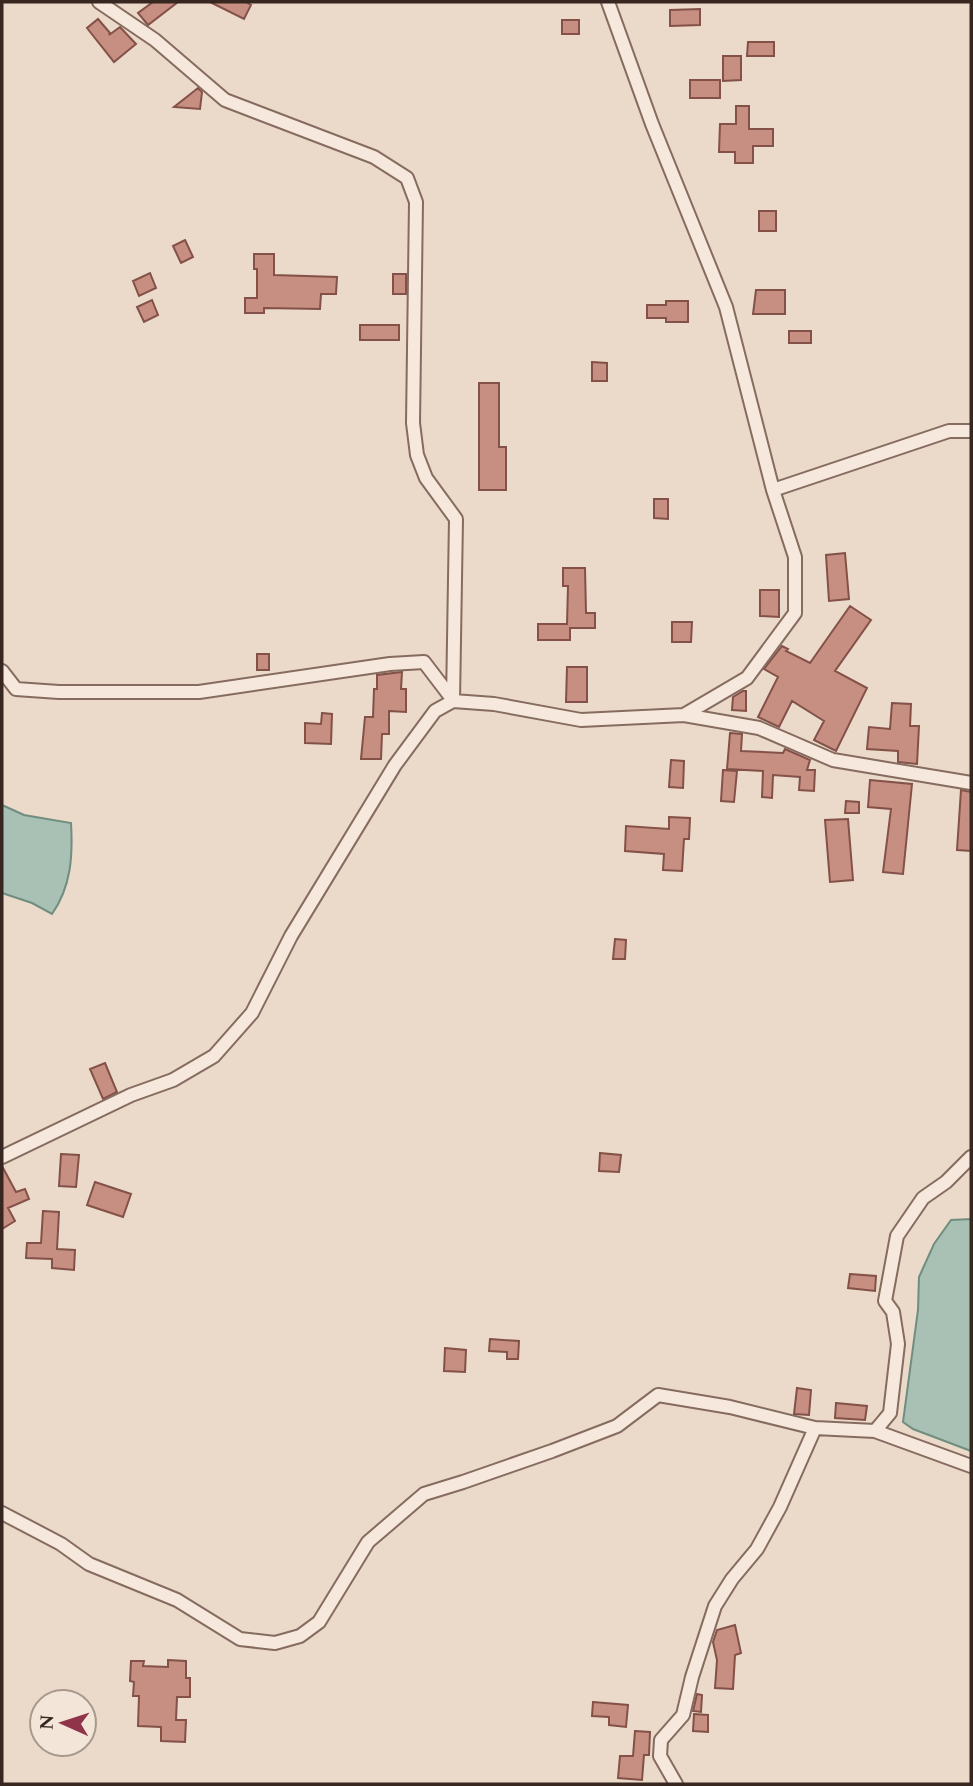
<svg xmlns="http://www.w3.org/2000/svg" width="973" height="1786" font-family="Spectral,serif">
<rect width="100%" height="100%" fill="#ebd9c9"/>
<path fill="#a9c0b4" stroke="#708e80" stroke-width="2" d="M2,805L24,815L71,823C73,856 71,887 52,914L32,903L2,893Z
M971,1219V1451L913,1429L903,1422L918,1310L919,1277L934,1244L951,1220Z"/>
<path fill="#c68f82" stroke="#835147" stroke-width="2" d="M153,2H178L148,25L138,13Z
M210,2H246L251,5L244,19Z
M700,9V25L670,26V10Z
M98,19L110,33L109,35L120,27L136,44L114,62L87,28Z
M562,20H579V34H562Z
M748,42H774V56H747Z
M723,56H741V80L723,81Z
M690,80H720V98H690Z
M198,88L202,92L200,109L174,107Z
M736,106H749V129H773V146H753V163H735V152H719L720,124H736Z
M759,211H776V231H759Z
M185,240L193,257L181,263L173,246Z
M254,254H274V275L337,277L336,294H321L320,309L264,308V313H245V298H257V269H254Z
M150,273L156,288L139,296L133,281Z
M393,274H406V294H393Z
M756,290H785V314H753Z
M152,300L158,315L144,322L137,307Z
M666,301H688V322H666V318H647V305H666Z
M360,325H399V340H360Z
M789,331H811V343H789Z
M592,362L607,363V381H592Z
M479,383H499V447H506V490H479Z
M654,499H668V519L654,518Z
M845,553L849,599L829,601L826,555Z
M563,568H585L586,613H595V628H570V640H538V624H567L568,586H563Z
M760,590H779V617L760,616Z
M850,606L871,620L835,671L867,688L836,751L814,740L824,721L792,701L779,727L758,717L778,677L764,669L782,646L788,649L786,651L810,663Z
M672,622H692L691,642H672Z
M257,654H269V670H257Z
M567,667H587V702H566Z
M402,672L401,689H406V712L389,711V734H382L381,759H361L365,717H373L374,689H377V675Z
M743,691H746V711L732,710L733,697Z
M892,703L911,704L910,726H919L917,764L898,762V751L867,749L869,727L890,729Z
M322,713L332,714L331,744L305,743V723L321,724Z
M730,733L742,734L741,751L783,753L785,749L810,760L807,770H815L814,791L799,790L800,777L773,775L772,798L762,797L763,771L727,769Z
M671,760L684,761L683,788L669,787Z
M723,770L737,771L734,802L721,801Z
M870,780L912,784L903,874L883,872L891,809L868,807Z
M961,790L971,792V851L957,850Z
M846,801L859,802V813H845Z
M669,817L690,818L689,839H684L682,871L663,870L664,854L625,851L626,826L669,829Z
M848,819L853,880L830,882L825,820Z
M615,939L626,940L625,959H613Z
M105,1063L117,1092L103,1099L90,1069Z
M600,1153L621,1155L619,1172L599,1171Z
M61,1154L79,1155L76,1187L59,1186Z
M2,1166L16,1192L25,1189L29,1199L8,1208L15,1221L2,1229Z
M95,1182L131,1194L123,1217L87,1205Z
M43,1211L59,1212L57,1249L75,1250L74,1270L52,1268V1259L26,1258L27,1243H41Z
M850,1274L876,1276L875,1291L848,1288Z
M490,1339L519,1341L518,1359H507V1352L489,1351Z
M445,1348L466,1350L465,1372L444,1371Z
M797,1388L811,1390L809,1415L794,1414Z
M836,1403L867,1406L865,1420L835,1418Z
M735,1625L741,1653L735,1655L733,1689L715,1688L717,1660L713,1642L717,1630Z
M168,1660L186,1661V1678H190V1697H177L176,1720H186L185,1742L161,1741V1727L138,1726L139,1696H133L134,1682L130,1681L131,1661H144L143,1666L168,1667Z
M697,1694L702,1695L701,1712L693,1711Z
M593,1702L628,1705L626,1727L609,1725V1717L592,1716Z
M694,1714L708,1715V1732L693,1731Z
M635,1731L650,1732L649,1755H644L642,1780L618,1778L620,1756H633Z"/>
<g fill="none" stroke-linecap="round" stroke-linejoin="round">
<g stroke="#866b5f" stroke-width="16">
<path id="minor" d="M99,2L155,40L225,100L374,157L407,178L416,202L413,423L417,455L426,478L456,519L453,701
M608,2L652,124L726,307L773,490L795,557V613L747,678L684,715
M773,490L949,431H971
M2,671L16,689L59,692H199L390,664L424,662L453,700
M2,1157L131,1095L173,1080L214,1056L252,1013L291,936L395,765L435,711L453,701L494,704L581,720L684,715L759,728L833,760L971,783
M875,1431L890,1413L898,1344L893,1312L885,1301L897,1236L923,1198L946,1182L971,1157
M2,1513L61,1544L89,1564L177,1600L240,1639L275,1643L300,1636L319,1622L368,1542L424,1494L463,1482L552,1451L617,1426L658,1395L730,1407L815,1428L875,1431L971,1466
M676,1784L660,1756L661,1740L683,1715L692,1677L715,1606L732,1579L757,1549L780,1507L815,1428"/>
</g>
<use href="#minor" stroke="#f6e8dc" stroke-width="12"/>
</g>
<rect width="973" height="1786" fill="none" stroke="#382721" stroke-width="7"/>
<g transform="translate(63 1723) rotate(273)"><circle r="33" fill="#f3e5d8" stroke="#a8998f" stroke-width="2"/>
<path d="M0-5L12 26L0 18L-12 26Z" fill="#90344a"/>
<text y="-10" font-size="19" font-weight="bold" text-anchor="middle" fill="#382721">N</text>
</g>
</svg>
